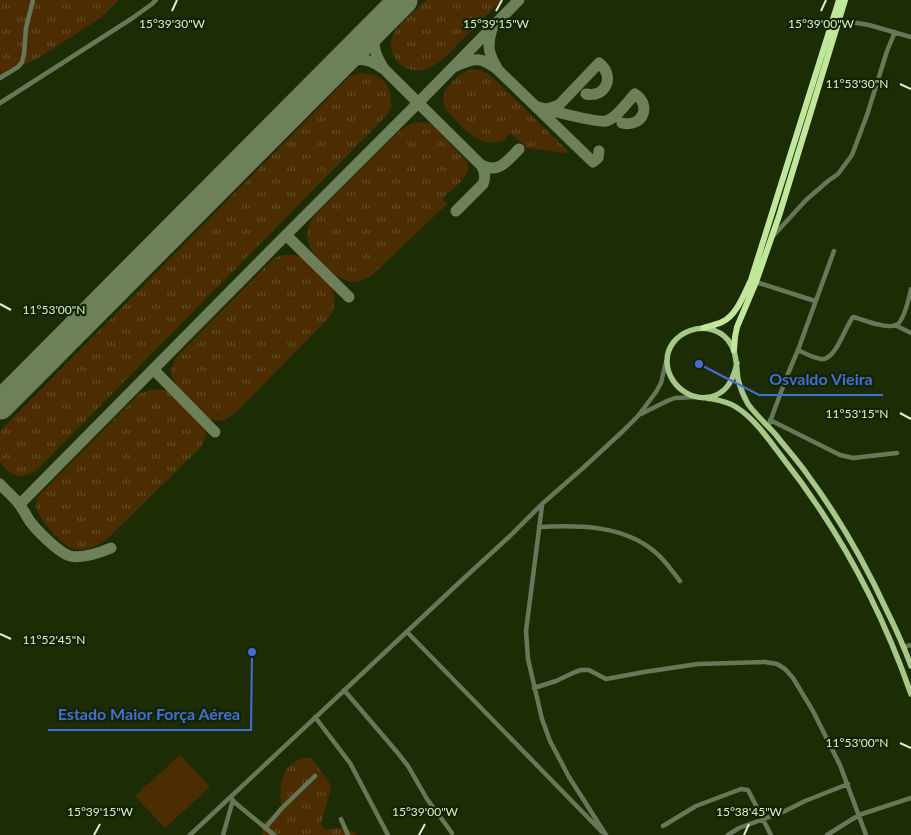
<svg xmlns="http://www.w3.org/2000/svg" width="911" height="835" font-family="Lato,sans-serif">
<defs>
<pattern id="grass-tufts" width="24" height="20" patternUnits="userSpaceOnUse" patternTransform="scale(1.25)"><rect width="24" height="20" fill="#4b2d01"/><path d="M3 7l-1-3M5 7V3M7 7l1-3M15 17l-1-3M17 17v-4M19 17l1-3" fill="none" stroke="#644c25"/></pattern>
</defs>
<rect width="100%" height="100%" fill="#1c2d06"/>
<path fill="url(#grass-tufts)" d="M0,0H119L102,17L40,57L0,77Z
M426,0H502C488,14 475,27 461,41C452,50 442,62 429,68C407,78 382,56 394,33C400,23 417,9 426,0Z
M470,70H480L490,75L568,151L566,153L526,148L512,134L507,136L506,139C481,152 462,127 447,111C435,95 455,75 470,70Z
M360,73C379,72 394,84 390,104L392,105L388,114L36,471L21,477L9,472L0,462V432L2,429L350,76Z
M416,122L429,123L435,127L467,161C473,176 453,188 444,197L443,200L447,204L371,276C365,279 359,282 353,282C336,281 308,253 307,237C307,229 310,222 315,215L391,139C399,132 406,125 416,122Z
M283,255C290,255 296,255 303,257C311,261 330,281 333,290C334,294 335,301 334,306C334,311 330,316 327,320L236,412C232,415 225,421 219,421C215,421 208,418 205,416C196,408 171,384 171,372C171,365 176,359 179,354L274,258Z
M151,390C157,390 165,389 170,392C176,395 203,424 205,430C207,437 203,442 200,448L105,541C95,547 83,552 71,548C60,543 41,521 37,510C35,505 37,499 39,495L139,394Z
M306,758L312,759L329,782L331,788L321,824L325,830C338,828 347,826 358,835H262V823L282,813C279,789 278,764 306,758Z"/>
<path fill="#4b2d01" d="M180,755L210,787L165,828L135,796Z"/>
<g fill="none" stroke-linecap="round" stroke-linejoin="round">
<path stroke="#6e805a" stroke-width="11" d="M382,21C371,42 372,50 384,69L481,165C485,171 486,177 483,184L456,211
M492,29C487,46 488,52 497,68
M456,66C475,57 482,57 498,70L593,162L598,158L599,151
M330,73C350,60 361,53 382,68
M536,106C546,110 599,123 606,121C616,119 628,101 635,94C652,105 643,128 622,123
M545,109L551,108L559,105L599,63C615,75 607,98 586,94
M481,165C499,174 507,161 519,149
M286,235L349,297
M154,370L215,432
M0,484C6,491 14,497 19,504C23,509 26,515 29,520C36,530 59,553 70,556C83,559 99,553 111,548
M20,504L286,235L418,103L519,0"/>
<path stroke="#6e805a" stroke-width="29" d="M0,405L403,0"/>
<path stroke="#677759" stroke-width="4.5" d="M839,20L869,25L911,37
M0,78L18,67L22,62L24,54L26,28L33,0
M0,103L131,19L152,4L156,0
M774,235L806,200L828,181L838,174L852,155L867,115L887,51L895,32
M756,282L815,301
M895,325L911,333
M798,350C804,353 818,360 824,359C837,356 845,327 853,317C861,319 868,322 876,324C882,325 890,328 896,325C904,322 909,298 911,289
M641,414L667,401L675,398L695,397
M770,420L840,455L853,458L897,453
M768,427L787,376L798,350L834,251
M542,506L526,631L528,659L542,719L550,741L569,777L606,835
M539,527C578,525 624,525 655,552C665,560 672,571 680,581
M407,632L602,832
M904,647L911,645
M534,688L556,681L575,672L581,670H589L606,679L644,672L698,664L765,662L777,664L785,669L793,678L813,711L840,765L866,835
M344,690L397,752L408,766L427,799L452,833
M315,717L350,763L388,835
M233,801L274,835
M341,819L348,835
M663,826L696,806L741,789L748,790L771,835
M265,828L282,808L315,776
M190,835L462,580L510,536L542,504L583,468L623,431L638,416L656,392L661,383L666,362
M223,835L233,800
M728,835L739,828L783,812L805,801L848,784
M827,835L859,815L911,798"/>
<path stroke="#a7c789" stroke-width="5.5" d="M737,363C735,372 732,383 724,390C702,409 668,390 667,362C666,332 708,316 728,340C737,351 736,365 738,379C740,387 744,397 748,404C756,415 767,425 776,435C786,448 797,460 807,474C838,516 865,563 887,611C896,629 904,647 911,666
M707,398C717,400 727,401 736,407C754,418 769,440 782,457C838,528 881,608 911,694"/>
<path stroke="#c1e79c" stroke-width="6" d="M703,328C709,326 716,325 722,322C737,315 744,294 751,280L839,0
M734,350L735,337L737,327L756,282L779,216L845,0"/>
</g>
<path fill="none" stroke="#dbefca" stroke-width="2" d="M172,11L177,0M496,11L502,0M821,11L826,0M900,84L911,89M0,304L11,310M900,413L911,419M0,634L11,639M900,743L911,748M94,835L100,824M419,835L425,824M744,835L749,824"/>
<g font-size="12" text-anchor="middle" fill="#dbefca" stroke="#122300" stroke-width="4.5" stroke-linejoin="round" paint-order="stroke">
<text x="172" y="28">15°39'30"W</text>
<text x="496" y="28">15°39'15"W</text>
<text x="821" y="28">15°39'00"W</text>
<text x="857" y="88">11°53'30"N</text>
<text x="54" y="314">11°53'00"N</text>
<text x="857" y="418">11°53'15"N</text>
<text x="54" y="644">11°52'45"N</text>
<text x="857" y="747">11°53'00"N</text>
<text x="100" y="816">15°39'15"W</text>
<text x="425" y="816">15°39'00"W</text>
<text x="749" y="816">15°38'45"W</text>
</g>
<path fill="none" stroke="#436ed5" stroke-width="2" d="M699 364L759 395H883M252 652L251 730H48"/>
<g fill="#436ed5" stroke="#122300" stroke-width="2">
<circle cx="699" cy="364" r="5"/>
<circle cx="252" cy="652" r="5"/>
</g>
<g font-size="16" text-anchor="middle" font-weight="bold" fill="#436ed5" stroke="#122300" stroke-width="4.5" stroke-linejoin="round" paint-order="stroke">
<text x="821" y="385">Osvaldo Vieira</text>
<text x="149" y="720">Estado Maior Força Aérea</text>
</g>
</svg>
